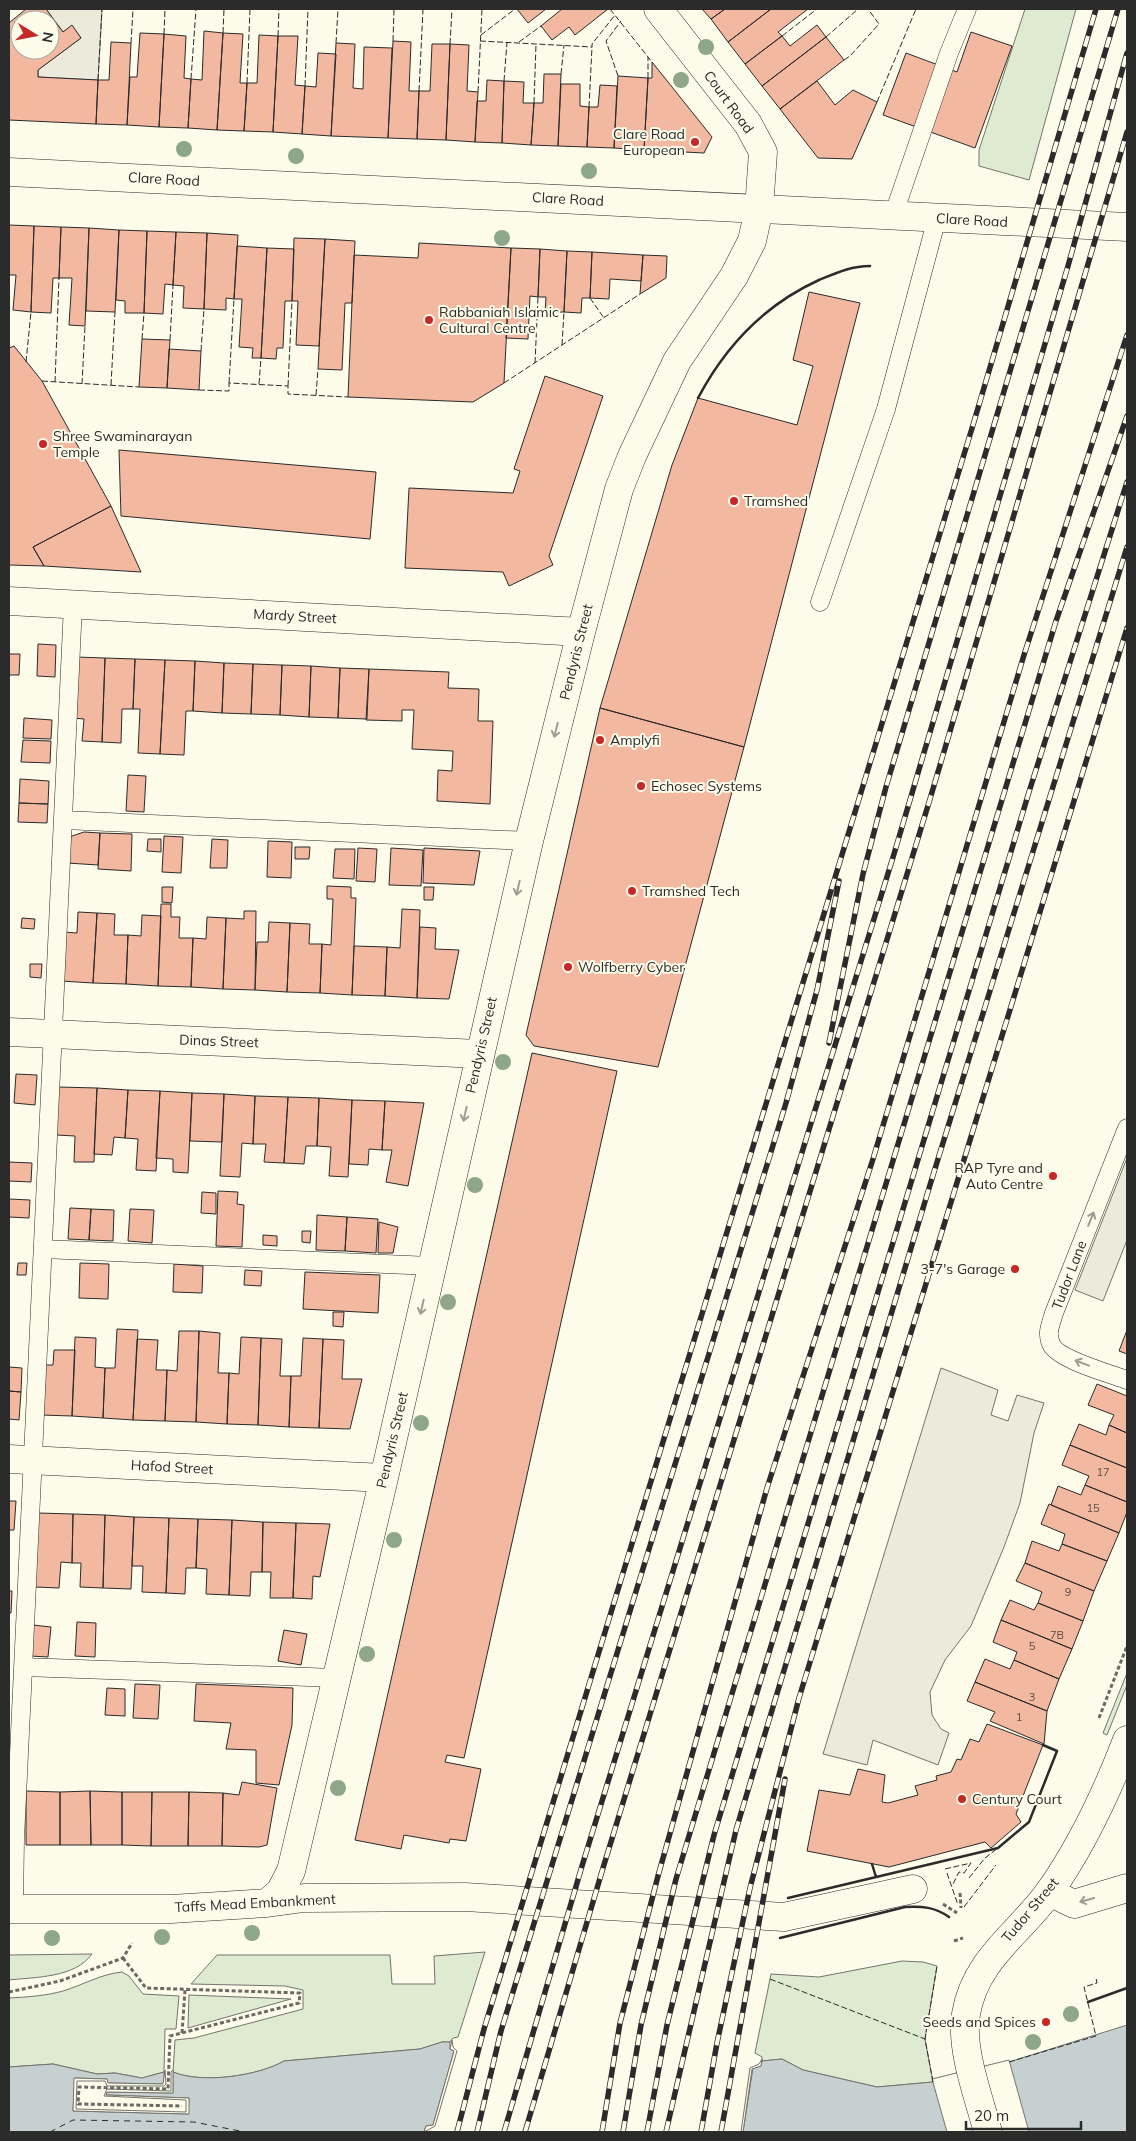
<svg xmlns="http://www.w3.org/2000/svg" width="1136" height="2141" font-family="Mulish,sans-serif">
<rect width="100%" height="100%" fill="#fdfbea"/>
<path fill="#deebd1" stroke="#74746e" d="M1025,9H1076L1029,180L979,166V150Z
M1127,1673V1685L1107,1735L1103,1733Z
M485,1952L458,2037L453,2038L450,2042H442L420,2049L284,2061C258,2076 202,2084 173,2072L175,2040L194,2038L303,2009V1990L285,1986L191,1984L217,1955H390L392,1984H435L434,1956Z
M92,1954C75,1978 35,1977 9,1980V1955Z
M902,1961L923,1962L937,1966L925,2039L933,2082L877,2087L803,2070L782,2059L762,2061V2057L755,2053L771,1974L819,1977Z
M122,1972L129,1976L143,1994L179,1996L176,2029H165L164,2072L142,2078L115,2073L97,2074L53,2064L9,2067V1998C27,1997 45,1996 63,1991C83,1985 101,1974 122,1972Z
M189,1995L291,1999L188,2028Z"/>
<path fill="#eceadb" stroke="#74746e" d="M46,9H102L98,80L38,77V70L81,38L72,26L63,32Z
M1127,1158V1240L1103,1301L1075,1290Z
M941,1368L998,1390L991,1415L1008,1421L1017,1395L1044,1403L1034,1433L1020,1503L1004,1547L971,1626L945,1660L930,1692L932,1715L941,1729L949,1733L938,1765L873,1740L867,1765L823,1754Z"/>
<path fill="#c7d0d0" stroke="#74746e" d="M1127,2025V2132H743L753,2068L761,2066L762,2061L782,2059L803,2070L877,2087L933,2082L1009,2062Z
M442,2042H450V2049L454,2051L433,2125L426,2126L424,2132H9V2067L53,2064L97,2074L115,2073L142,2078L164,2072V2084L107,2083V2079L75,2078L73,2111L188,2114L189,2098L106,2095L107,2092L173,2093V2072C202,2084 258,2076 284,2061L420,2049Z"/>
<path fill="#fdfbea" stroke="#74746e" d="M452,2040L453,2047L457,2051L435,2126L424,2132L426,2126L433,2125L454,2051L450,2049Z
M762,2059L761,2066L752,2069L743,2132H741L750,2068L759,2064Z
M1009,2060L1029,2132H947L932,2079Z
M165,2070L166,2084L164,2086H107L105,2081H77L76,2109L186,2112V2100L104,2096L107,2089L171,2091V2072L173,2070V2093L107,2092L106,2095L189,2098V2114L73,2111L74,2078L107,2079L108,2083L163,2084Z"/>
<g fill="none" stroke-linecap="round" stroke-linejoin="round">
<path stroke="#2b2b2b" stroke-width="1" stroke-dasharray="6 5" stroke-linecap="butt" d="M50,2132L73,2120L194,2122L245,2132"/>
</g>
<path fill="#f2b8a0" stroke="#2b2b2b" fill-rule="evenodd" d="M26,9H46L63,32L72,25L81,38L38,70V77L98,80L96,124L9,120V23ZM20,20H50V50H20Z
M517,9H546L528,23Z
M562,9H608L575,35L569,27L552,40L541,26Z
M702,9H725L711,19Z
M725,9H771L728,42L711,19Z
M771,9H808L778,32L782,36L745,64L728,42Z
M817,25L826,37L762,86L745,64L782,36L790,46Z
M204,31L223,33L217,130L188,128L191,79L202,80Z
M971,32L1012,46L975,148L883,115L906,53L957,72Z
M140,33L164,34L159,127L127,125L130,77H137Z
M223,33L243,34L240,83H247L244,131L217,130Z
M164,34L186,36L184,78L191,79L188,128L159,127Z
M259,35L278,36L273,132L244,131L247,83H257Z
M278,36H298L295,85L305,86L302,134L273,132Z
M826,37L844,60L780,109L762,86Z
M393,41L411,42L409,91H419L417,139L388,138Z
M111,42L131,43L127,125L96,124L98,80H109Z
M336,43L355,44L353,88L363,89L364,47L392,48L388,138L331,136Z
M432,44H450L446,140L417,139L419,91H430Z
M450,44L469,45L467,91L478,92L475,142L446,140Z
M318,53L336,54L331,136L302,134L305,86L316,87Z
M652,62L712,137L704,153L644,150L648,78H652Z
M544,74H561L558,146L531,145L534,103H543Z
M618,76L648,78L644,150L614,148Z
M487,80L504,81L502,143L475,142L477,101H486Z
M504,81L524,82L523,103H534L531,145L502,143Z
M817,81L835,105L853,90L877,102L852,159L818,158L780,109Z
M561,84H580V106L589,107L587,147L558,146Z
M600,85L617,86L614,148L587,147L589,107H598Z
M9,225L34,226L31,312L13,310L16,275H9Z
M34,226L61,227L59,278H53L51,313L31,312Z
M61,227L89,228L85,326L69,325L72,278H59Z
M89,228L119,230L115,312L86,311Z
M119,230L147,231L144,313H125V301L116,300Z
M147,231L176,232L173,285L165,284L163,314L144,313Z
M176,232L207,233L204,309L183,308L184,286L173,285Z
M207,233L238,235L234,299L226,298V310L204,309Z
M294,238L325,239L319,346L296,345L298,301H292Z
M325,239L355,241L352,303H345L342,370L318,369Z
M419,243L511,248L504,383L473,402L348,397L354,255L418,258Z
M237,246L267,248L261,358H252L253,348L239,347L242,299H234Z
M267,248L294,249L292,301H285L283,348H277L276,359L261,358Z
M511,248L540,249L538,297L530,296L528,339L506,338Z
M540,249L567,251L564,312H545L546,297H538Z
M567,251L592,252L590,298H582L581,313L564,312Z
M592,252L643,255L641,281L610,279L609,299L590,298Z
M643,255L667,256L666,278L640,294Z
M809,292L860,303L744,747L600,708L672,465L698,398L797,425L813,366L793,360Z
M142,339L170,340L167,388L139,387Z
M14,346L42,381L111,506L33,547L44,566L9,565V348Z
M169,349L201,351L199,390L167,388Z
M545,376L603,396L549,556L553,565L509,586L503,572L405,568L409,488L513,493L520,471L514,469Z
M119,450L376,472L370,539L121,516Z
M111,506L141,572L44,566L33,547Z
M38,644L56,645L55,677L37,676Z
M9,654H20L19,675H9Z
M76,657L105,658L102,742L82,741L84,719L73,718Z
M105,658L135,659L133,709H122L121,743L102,742Z
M135,659L165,660L160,754L138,753L140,709H133Z
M165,660L195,661L193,711H186L184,755L160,754Z
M195,661L224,663L222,713L193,711Z
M224,663L253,664L251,714L222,713Z
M253,664L282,665L280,715L251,714Z
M282,665L311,666L309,717L280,715Z
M311,666L340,668L338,718L309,717Z
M340,668L369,669L367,719L338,718Z
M369,669L449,672L448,688L479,689L478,721H493L490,804L437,801L438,770L452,771L453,751L412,749L414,710H402V721L366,720Z
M600,708L744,747L658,1067L534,1046L526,1035Z
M24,718L52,720L51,739L23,738Z
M23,740L51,741L50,763L21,762Z
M128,775L146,776L144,812L126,811Z
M20,779L49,781L48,804L19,803Z
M19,803L48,804L47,823L18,822Z
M84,832L100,833L98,865L67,863L68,840L72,836Z
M100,833L132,834L131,871L98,869Z
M164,836L183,837L181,873L162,872Z
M148,839H161V852L147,851Z
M212,839L228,840L227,868H210Z
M268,841L292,842L291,878L267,877Z
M295,847H310L309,859H295Z
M358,848L377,849L375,882L356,881Z
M391,848L423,850L421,886L389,885Z
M424,848L480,851L474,885L423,883Z
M335,849H355L354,879L333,878Z
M327,886L351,887V898H356L352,995L320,993L322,944L331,945L333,899H327Z
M162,887H173L172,903L162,902Z
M424,887H434L433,900H424Z
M161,904H171V917H180L179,938H193L191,987L158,986Z
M402,909L420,910L417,998L385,996L387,947L400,948Z
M244,911H256L255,990L223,989L226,918L244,919Z
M78,912L97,913L93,983L61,981L63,932L77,933Z
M97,913L115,914L114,935H128L126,984L93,983Z
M142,915L161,916L158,986L126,984L128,935L141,936Z
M207,917L226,918L223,989L191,987L193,938L206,939Z
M22,918L35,919L34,929L21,928Z
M269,922L290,923L287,992L255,990L257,942H268Z
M290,923L310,924L309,944H322L320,993L287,992Z
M420,927L436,928L435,949L459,950L449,999L417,998Z
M354,946L387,947L385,996L352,995Z
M30,964H42L41,978L30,977Z
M532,1053L617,1071L464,1758L447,1755L445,1762L481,1769L466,1841L450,1839L449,1843L404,1835L401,1849L355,1840Z
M16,1074L37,1075L35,1105L14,1103Z
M58,1087L97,1088L94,1162H74L75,1136L56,1135Z
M97,1088L128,1090L125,1138L114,1137L112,1155L94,1154Z
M128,1090L160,1091L156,1171L136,1170L138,1139L125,1138Z
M160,1091L192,1093L188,1173L173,1172V1159L156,1158Z
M192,1093L224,1094L222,1142L190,1141Z
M224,1094L255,1096L253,1144L242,1143L240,1177L220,1176Z
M255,1096L288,1097L284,1163L264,1162L266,1144H253Z
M288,1097L319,1098L317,1146H306L304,1164L284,1163Z
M319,1098L352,1100L348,1177L329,1176L331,1147L317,1146Z
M352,1100L385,1101L382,1150L369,1149L368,1165L349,1164Z
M385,1101L424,1103L408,1186L386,1182L392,1150H382Z
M9,1162L32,1163L31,1182L9,1181Z
M218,1191L238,1192L237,1204L244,1205L242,1247L216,1246Z
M202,1192L216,1193V1214L201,1213Z
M9,1199L30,1200L29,1218L9,1217Z
M70,1208L91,1209L89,1240L68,1239Z
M91,1209L114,1210L113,1241L89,1240Z
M130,1209L154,1210L152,1243L128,1241Z
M317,1215L347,1217L345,1251L316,1250Z
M347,1217L378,1219L376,1253L345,1251Z
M379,1222L398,1227L393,1253H378Z
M302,1231H311L310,1243L302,1242Z
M263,1235L277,1236V1246L263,1245Z
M18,1263H27L26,1275H17Z
M80,1263L109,1264L108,1299L79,1298Z
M174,1264L203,1266L202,1293L173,1292Z
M245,1270L262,1271L261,1286L244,1285Z
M305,1272L380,1275L378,1313L303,1309Z
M333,1312H344L343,1327L333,1326Z
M117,1329L138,1330L133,1420L103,1418L105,1368H115Z
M1127,1330V1354L1119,1351Z
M179,1331H199L196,1422L165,1421L167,1370L177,1371Z
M199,1331L220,1333L218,1373H229L227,1424L196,1422Z
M75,1337L96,1338L95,1367L105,1368L103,1418L72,1416Z
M241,1337L261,1338L258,1425L227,1424L229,1373L239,1374Z
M261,1338L282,1339L280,1376H291L289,1427L258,1425Z
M303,1338L323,1339L319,1428L289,1427L291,1376H301Z
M137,1339L158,1340L156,1370H167L165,1421L133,1420Z
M323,1339L344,1340L342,1379H362L350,1429L319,1428Z
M54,1350H75L72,1416L41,1415L44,1365H53Z
M9,1367L22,1368L21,1392L9,1391Z
M1097,1384L1127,1396V1433L1109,1425L1114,1415L1088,1405Z
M9,1391L21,1392L19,1420L9,1419Z
M1079,1424L1106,1435L1109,1425L1127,1433V1468L1070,1445Z
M1070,1445L1127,1468V1502L1085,1485L1089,1476L1062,1465Z
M1085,1485L1127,1502V1512L1119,1533L1051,1505L1058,1486L1081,1495Z
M9,1501H16L14,1530H9Z
M1049,1504L1119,1533L1107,1561L1062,1544L1065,1534L1041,1524Z
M38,1513L73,1514L72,1563L61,1562L59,1588L35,1587Z
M73,1514L105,1515L103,1588L80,1587L81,1563H72Z
M105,1515L134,1517L131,1589L103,1588Z
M134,1517L169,1518L166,1593L142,1592L143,1566H132Z
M169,1518L198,1519L196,1568H186L185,1594L166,1593Z
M198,1519L232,1520L229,1595L206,1594L207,1569L196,1568Z
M232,1520L263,1522L262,1572H251L250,1596L229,1595Z
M263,1522L296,1523L293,1598H270L271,1572H262Z
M296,1523L330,1524L320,1577L313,1576L312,1599L293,1598Z
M1032,1541L1059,1551L1062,1544L1107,1561L1094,1591L1025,1563Z
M1025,1563L1094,1591L1083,1621L1038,1603L1042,1592L1016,1581Z
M9,1591H12L11,1613H9Z
M1010,1600L1034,1610L1038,1603L1083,1621L1072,1649L1001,1620Z
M1001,1620L1072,1649L1059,1679L1014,1660L1017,1652L993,1642Z
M77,1622L96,1623L95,1657L75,1656Z
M33,1625L51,1627L48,1657L30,1656Z
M284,1630L307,1634L301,1665L278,1661Z
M985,1659L1010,1669L1014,1660L1059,1679L1047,1711L975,1682Z
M975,1682L1047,1711L1044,1744L990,1721L995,1712L967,1701Z
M135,1684L160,1685L158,1719L133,1718Z
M196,1684L293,1688L292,1725L279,1785L256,1783V1750L226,1749L231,1723L194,1721Z
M107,1688L125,1689V1716L105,1715Z
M987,1724L1043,1745L1016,1814L1021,1822L991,1848L985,1842L889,1867L807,1851L819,1790L850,1795L858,1769L885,1775L882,1802L888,1803L918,1795L915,1786L937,1780L936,1776L951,1772L957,1759L961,1760L970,1739L979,1742Z
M242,1782L277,1788L267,1845L259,1847L222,1846L223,1793L239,1795Z
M26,1791L60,1792V1845H26Z
M90,1791L122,1792V1845H91Z
M90,1791L91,1845H60V1792Z
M122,1792H152L151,1846L122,1845Z
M152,1792H189L188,1846H151Z
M189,1792L223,1793L222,1846H188Z"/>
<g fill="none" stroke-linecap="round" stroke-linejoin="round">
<g stroke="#2b2b2b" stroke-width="19">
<path id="lane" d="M893,216L949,53L967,9
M820,602L886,409L937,218
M64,820L529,841
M1127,1128L1054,1313C1051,1324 1046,1333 1051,1344C1057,1359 1111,1374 1127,1380
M43,1249L431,1266
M23,1667L336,1678
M14,1909L15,1839L73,605"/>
</g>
<g stroke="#2b2b2b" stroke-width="29">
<path id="street" d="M9,601L581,632
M9,1032L479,1054
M9,1459L384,1478
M1049,1892L1074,1904L1127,1888
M267,1903L280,1892L291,1871L384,1478L529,841L581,632L619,489L632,456L677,361L734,276L752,241L759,209L763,152L748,124L658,9
M9,1909H171L267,1903L304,1898L465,1897L784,1917L913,1889"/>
</g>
<g stroke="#2b2b2b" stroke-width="29">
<path id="secondary" d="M988,2132C979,2098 960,2049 966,2014C975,1959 1020,1933 1050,1891C1082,1845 1107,1792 1127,1740"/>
</g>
<g stroke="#2b2b2b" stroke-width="29">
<path id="primary" d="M9,172L1127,227"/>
</g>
<path stroke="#6a6964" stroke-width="3" stroke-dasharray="4 2.5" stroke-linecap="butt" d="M1099,1718L1127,1646
M960,1893L961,1908
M943,1904L957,1913
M954,1941L963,1938
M123,1958L146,1988L300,1993L299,2003L170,2036L168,2089L79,2087L78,2104L182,2106
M9,1992L60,1981L123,1958L132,1943
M182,2033L185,1990"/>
<use href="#lane" stroke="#fdfbea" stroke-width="18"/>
<use href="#street" stroke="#fdfbea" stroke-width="28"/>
<use href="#secondary" stroke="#fdfbea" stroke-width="28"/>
<use href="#primary" stroke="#fdfbea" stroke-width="28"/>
<g stroke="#2b2b2b" stroke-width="5.5">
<path id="rail" d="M829,1043L863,874L886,787L1118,9
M457,2132L484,2029L973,425L1096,9
M477,2132L501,2031L786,1103L817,990L839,881
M504,2132L582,1866L894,854L1068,266L1127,53
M525,2132L603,1868L930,799L1127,132
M602,2132L620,2023L658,1876L767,1488L873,1159L1024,655L1127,335
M623,2132L641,2025L676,1879L1056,621L1127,416
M647,2132L667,2025L714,1835L1029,792L1127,482
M666,2132L736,1830L930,1185L1127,547
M701,2132L717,2043L750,1888L799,1698L1127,628
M721,2132L785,1779"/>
</g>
<use href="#rail" stroke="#fdfbea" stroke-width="4" stroke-dasharray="11" stroke-linecap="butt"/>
<path stroke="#2b2b2b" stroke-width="1" stroke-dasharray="6 2.5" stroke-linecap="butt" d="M610,9L652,62
M223,33L224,9
M164,34L165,9
M481,35L515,9
M278,36L279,9
M782,36L817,9
M826,37L858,9
M393,41L394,9
M480,41L592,47V44L615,15
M519,42L541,26
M131,43L133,9
M336,43L338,9
M450,44L452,9
M844,60L850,56L879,24L868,9
M561,74L564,45
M618,76L606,41L621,21
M648,78V57
M191,79L196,9
M98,80L102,9
M504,81L507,42
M247,83L250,9
M305,86L308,9
M419,91L423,9
M478,92L482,9
M877,102L916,9
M534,103L536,44
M589,107L592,47
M590,298L604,318
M142,339L144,313
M170,340L173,285
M562,345L564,312
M201,351L204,309
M26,362L31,312
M535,363L538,297
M42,381L139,387
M55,382L59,278
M229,383L234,299
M504,383L640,294
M82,384L85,326
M259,384L261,358
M111,385L115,312
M288,386L292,301
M199,390L229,391V383L288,386V394L348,397
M316,395L318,369
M945,1869L971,1863L964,1873L959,1872L952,1886
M947,1873L958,1905
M969,1878L985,1858L998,1848
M964,1907L996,1865
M770,1979L925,2039
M1009,2062L1096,2036L1084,1987L1097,1983L1096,1978
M933,2082L925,2039L937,1966"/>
<path stroke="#2b2b2b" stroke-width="2.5" d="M698,398C726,345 764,305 819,280C836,273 851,266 870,266
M872,1864L876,1877
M788,1898L998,1848L1029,1822L1057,1751L1043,1745
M780,1938L905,1907C922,1906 935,1907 949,1917
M1088,2002L1127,1988"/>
</g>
<g fill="#8ea78a">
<circle cx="706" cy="47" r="8"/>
<circle cx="681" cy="80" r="8"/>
<circle cx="184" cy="149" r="8"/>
<circle cx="296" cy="156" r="8"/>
<circle cx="589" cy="171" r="8"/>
<circle cx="502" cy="238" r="8"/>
<circle cx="503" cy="1062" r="8"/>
<circle cx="475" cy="1185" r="8"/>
<circle cx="448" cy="1302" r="8"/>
<circle cx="421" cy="1423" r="8"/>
<circle cx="394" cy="1540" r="8"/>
<circle cx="367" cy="1654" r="8"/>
<circle cx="338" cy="1788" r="8"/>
<circle cx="252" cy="1933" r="8"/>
<circle cx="162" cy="1937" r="8"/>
<circle cx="52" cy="1938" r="8"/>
<circle cx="1071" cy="2014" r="8"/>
<circle cx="1033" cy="2042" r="8"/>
</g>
<defs><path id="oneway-shaft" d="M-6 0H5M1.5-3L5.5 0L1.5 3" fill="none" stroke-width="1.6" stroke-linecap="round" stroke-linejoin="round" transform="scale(1.25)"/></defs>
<g stroke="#9e9d94">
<use href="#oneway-shaft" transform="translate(556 730) rotate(104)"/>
<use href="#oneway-shaft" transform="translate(518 888) rotate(103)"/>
<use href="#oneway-shaft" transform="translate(465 1114) rotate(103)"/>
<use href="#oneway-shaft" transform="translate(1091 1219) rotate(-68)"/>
<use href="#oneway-shaft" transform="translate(422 1307) rotate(103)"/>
<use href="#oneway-shaft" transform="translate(1082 1363) rotate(-159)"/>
<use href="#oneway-shaft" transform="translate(1087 1900) rotate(164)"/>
</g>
<g fill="#c62828" stroke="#fdfbea" stroke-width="2">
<circle cx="695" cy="142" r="5"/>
<circle cx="429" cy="320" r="5"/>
<circle cx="43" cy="444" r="5"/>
<circle cx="734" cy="501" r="5"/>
<circle cx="600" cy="740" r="5"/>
<circle cx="641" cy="786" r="5"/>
<circle cx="632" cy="891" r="5"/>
<circle cx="568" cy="967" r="5"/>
<circle cx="1053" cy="1176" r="5"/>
<circle cx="1015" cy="1269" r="5"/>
<circle cx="962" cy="1799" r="5"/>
<circle cx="1046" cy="2022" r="5"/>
</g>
<g text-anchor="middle" stroke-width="4" stroke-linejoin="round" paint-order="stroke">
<g font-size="11" fill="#5d4e48">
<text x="1103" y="1476">17</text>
<text x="1093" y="1512">15</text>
<text x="1068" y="1596">9</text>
<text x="1057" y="1639">7B</text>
<text x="1032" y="1650">5</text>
<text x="1032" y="1701">3</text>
<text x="1019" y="1721">1</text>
</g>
<g font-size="14" fill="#2b2b2b" stroke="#fdfbea">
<text transform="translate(729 102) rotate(54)" y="5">Court Road</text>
<text transform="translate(164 179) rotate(3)" y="5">Clare Road</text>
<text transform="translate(568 199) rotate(3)" y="5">Clare Road</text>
<text transform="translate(972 220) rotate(3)" y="5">Clare Road</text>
<text transform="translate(295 616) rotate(3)" y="5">Mardy Street</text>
<text transform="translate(576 652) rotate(-76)" y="5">Pendyris Street</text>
<text transform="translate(219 1041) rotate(2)" y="5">Dinas Street</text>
<text transform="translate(481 1045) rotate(-77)" y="5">Pendyris Street</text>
<text transform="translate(1069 1275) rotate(-69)" y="5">Tudor Lane</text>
<text transform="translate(392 1440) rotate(-77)" y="5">Pendyris Street</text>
<text transform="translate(172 1467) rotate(3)" y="5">Hafod Street</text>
<text transform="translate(255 1903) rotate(-3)" y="5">Taffs Mead Embankment</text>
<text transform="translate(1030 1910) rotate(-50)" y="5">Tudor Street</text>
</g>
<g font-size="14" fill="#2b2b2b" stroke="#fdfbea" text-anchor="start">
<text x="685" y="139" text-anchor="end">Clare Road<tspan x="685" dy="16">European</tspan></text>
<text x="439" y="317">Rabbaniah Islamic<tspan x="439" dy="16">Cultural Centre</tspan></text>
<text x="53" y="441">Shree Swaminarayan<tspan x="53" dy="16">Temple</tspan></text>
<text x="744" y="506">Tramshed</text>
<text x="610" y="745">Amplyfi</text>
<text x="651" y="791">Echosec Systems</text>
<text x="642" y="896">Tramshed Tech</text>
<text x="578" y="972">Wolfberry Cyber</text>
<text x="1043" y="1173" text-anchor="end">RAP Tyre and<tspan x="1043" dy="16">Auto Centre</tspan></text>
<text x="1005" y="1274" text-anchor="end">3-7's Garage</text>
<text x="972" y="1804">Century Court</text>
<text x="1036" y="2027" text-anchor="end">Seeds and Spices</text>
</g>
</g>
<rect width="1136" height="2141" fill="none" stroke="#2b2b2b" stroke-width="20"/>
<g transform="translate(35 35) rotate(100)"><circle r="24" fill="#fdfbea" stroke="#a9a89e"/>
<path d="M0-4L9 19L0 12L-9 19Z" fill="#c62828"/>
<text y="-8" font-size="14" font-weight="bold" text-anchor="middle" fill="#2b2b2b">N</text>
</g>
<path d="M966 2121v8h115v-8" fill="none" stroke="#2b2b2b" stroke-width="2.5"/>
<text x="974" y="2121" font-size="15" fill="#2b2b2b" stroke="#fdfbea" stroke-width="4" paint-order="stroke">20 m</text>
</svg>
